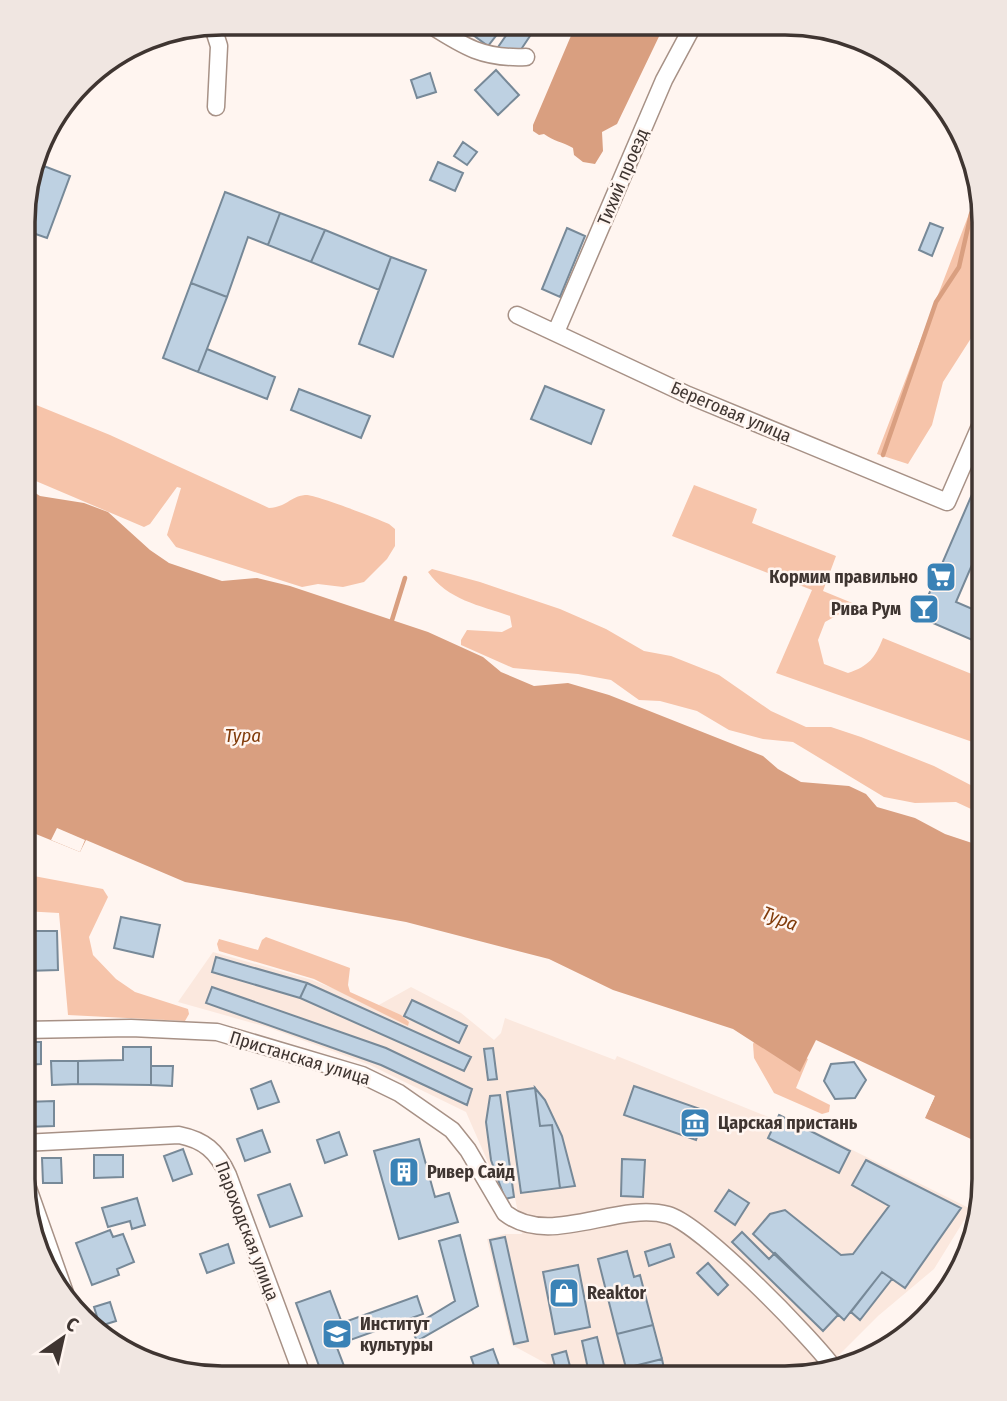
<svg xmlns="http://www.w3.org/2000/svg" width="1007" height="1401" font-family="'Fira Sans Condensed',sans-serif">
<rect width="100%" height="100%" fill="#fff5f0"/>
<path fill="#fbe8de" d="M213,952L312,980L377,1006L411,987L461,1013L494,1040L501,1033L505,1018L615,1060L617,1056L776,1120L780,1114L971,1209L934,1269L878,1316L825,1369L785,1378H551L547,1364L512,1345L487,1239L505,1234H522L515,1198L504,1199L466,1112L370,1065L267,1027L178,1002Z"/>
<path fill="#f6c4aa" d="M977,193L984,222V278L982,283L984,318L943,382L932,425L908,464L877,454Z
M24,400L110,435L269,508C287,507 289,497 305,495C315,494 375,518 389,524L395,529V546L387,559L364,582L343,587L318,584L302,587L176,547L167,535L181,488L177,487L150,524L144,527L24,476Z
M694,485L757,509L752,523L836,556L823,591L862,607L859,613L843,612L825,622L818,640L824,664L848,673C869,666 875,658 883,638L984,679V746L776,673L812,590L672,536Z
M432,569L480,582L560,609L606,629L644,651L671,656L719,675L771,711L806,727H831L861,737L934,766L984,792V815L956,802L915,803L884,797L793,742L763,739L729,730L697,711L660,701L639,700L611,680L578,674L513,668L461,645V640L467,630L502,632L512,627L510,616C479,605 448,600 428,572Z
M23,874L103,889L108,897L89,937L93,955L116,979L135,992L188,1009L189,1014L185,1021L68,1015L59,913L23,911Z
M266,937L350,968L348,985L350,992L401,1015L409,1022L408,1026L314,979L219,951L217,944L219,939L258,950L262,940Z
M763,1034L808,1059L796,1088L830,1105L829,1112L822,1114L774,1093L754,1058L753,1044L756,1038Z"/>
<path fill="#d99f80" d="M576,24H665L617,124L602,132L603,151L595,164L583,162L574,155L573,148C563,142 553,141 544,134L539,135L533,131V125Z
M24,486L40,496L84,503L108,512L150,550L169,563L222,581L257,578L290,586L428,632L483,657L501,672L534,686L568,683L609,695L763,756L778,769L801,782L849,786L866,794L877,807L915,818L945,834L984,847V1145L925,1118L935,1096L816,1040L800,1072L733,1029L613,990L549,959L406,922L185,882L86,840L80,852L26,830L28,818L23,814Z"/>
<path fill="#fff5f0" d="M57,828L85,840L80,852L51,840Z
M816,1042L934,1098L923,1121L922,1117L931,1098L818,1044L803,1074Z"/>
<g fill="none" stroke-linecap="round" stroke-linejoin="round">
<path stroke="#d99f80" stroke-width="4.5" d="M883,455L936,302L959,267L971,214L978,196
M392,620L405,578"/>
</g>
<path fill="#bed1e2" stroke="#778998" stroke-width="2" d="M475,24H495L502,28L488,46L469,32Z
M514,24H538L518,54L496,50Z
M496,70L519,95L498,115L475,90Z
M430,73L436,92L417,98L411,80Z
M463,142L477,152L467,165L454,156Z
M438,162L463,173L455,191L430,180Z
M36,163L70,176L47,238L24,230L25,196Z
M225,192L280,213L268,245L248,237L227,297L191,283Z
M280,213L325,230L311,262L268,245Z
M930,223L943,228L932,256L919,250Z
M567,228L585,236L560,297L542,289Z
M325,230L391,257L379,290L311,262Z
M391,257L426,270L393,357L359,344Z
M191,283L227,297L198,372L163,358Z
M207,349L275,377L267,399L198,372Z
M545,386L604,410L591,444L531,419Z
M299,389L370,416L361,438L291,410Z
M983,469L984,537L956,602L984,614V645L919,617Z
M121,917L160,925L153,957L114,948Z
M25,931H57L58,970L26,971Z
M216,957L307,983L300,998L212,972Z
M307,983L471,1057L464,1071L300,998Z
M212,987L386,1048L472,1089L467,1105L381,1065L206,1003Z
M412,1000L467,1026L459,1043L404,1016Z
M23,1042H41V1064L23,1065Z
M123,1047H151V1085L78,1084V1061L123,1060Z
M493,1048L497,1079L488,1080L484,1049Z
M51,1061H78V1084L52,1085Z
M854,1062L866,1080L855,1098L835,1099L824,1081L831,1064Z
M151,1066H173L172,1086L151,1085Z
M271,1081L279,1102L258,1109L251,1089Z
M634,1086L706,1111L696,1140L624,1115Z
M535,1088L540,1126L552,1125L560,1188L521,1193L507,1092Z
M535,1088L545,1100L562,1136L575,1186L560,1188L552,1125L540,1126Z
M500,1095L514,1197L505,1199L491,1160L486,1122L490,1096Z
M54,1101V1126L26,1127L25,1102Z
M779,1115L850,1151L839,1173L768,1138Z
M262,1130L270,1152L245,1161L237,1139Z
M339,1132L347,1155L325,1163L317,1140Z
M419,1139L435,1197L449,1193L458,1222L399,1239L374,1151Z
M183,1149L192,1174L173,1181L164,1156Z
M94,1155H123V1177L94,1178Z
M42,1158H61L62,1183H43Z
M622,1159L645,1160L643,1197L621,1196Z
M866,1160L961,1208L905,1288L882,1272L844,1320L753,1234L770,1214L785,1210L841,1255L853,1254L889,1206L852,1185Z
M290,1184L302,1216L270,1227L258,1195Z
M729,1190L749,1203L735,1225L715,1211Z
M137,1198L145,1225L132,1229L130,1221L108,1227L102,1208Z
M110,1230L113,1237L123,1234L134,1262L117,1269L119,1275L92,1285L76,1243Z
M742,1232L769,1259L775,1253L838,1315L823,1331L732,1242Z
M460,1235L478,1306L417,1341L411,1328L455,1301L439,1241Z
M505,1237L528,1341L514,1344L490,1240Z
M228,1244L234,1263L207,1273L200,1254Z
M670,1244L674,1257L649,1266L645,1252Z
M627,1251L634,1277L640,1275L653,1325L617,1334L598,1259Z
M708,1263L728,1285L718,1295L697,1273Z
M578,1265L590,1327L555,1334L543,1272Z
M882,1272L892,1279L860,1320L851,1312Z
M330,1291L342,1323L417,1296L423,1314L336,1345L344,1366L322,1374L296,1303Z
M110,1302L116,1321L100,1326L94,1307Z
M653,1325L662,1359L626,1368L617,1334Z
M597,1337L607,1378H590L582,1341Z
M493,1349L501,1371L478,1377L471,1357Z
M566,1351L573,1378H558L552,1355Z
M662,1359L666,1378H629L626,1368Z"/>
<g fill="none" stroke-linecap="round" stroke-linejoin="round">
<g stroke="#a79186" stroke-width="19">
<path id="minor" d="M427,23C463,46 482,59 526,57
M212,24L219,46L216,107
M517,315L688,395L947,502L984,417
M556,332L664,80L694,24
M23,1030L131,1028L217,1032L362,1075L399,1093L452,1130L468,1150L505,1213C550,1248 617,1201 668,1215C701,1224 810,1336 833,1367
M23,1143L179,1135C204,1140 217,1151 228,1175L303,1377
M23,1174L65,1293"/>
</g>
<use href="#minor" stroke="#fff" stroke-width="16"/>
</g>
<defs>
<g id="supermarket-square" transform="scale(1.575)"><rect x="-9" y="-9" width="18" height="18" rx="4" fill="#3a82b6" stroke="#fff5f0"/><path d="M-6-5.5h2.5l.6 2H6L4.5 2H-2.5L-4.4-4H-6ZM-1.5 3.2a1.3 1.3 0 1 0 .1 0ZM3 3.2a1.3 1.3 0 1 0 .1 0Z" fill="#fff"/></g>
<g id="bar-square" transform="scale(1.575)"><rect x="-9" y="-9" width="18" height="18" rx="4" fill="#3a82b6" stroke="#fff5f0"/><path d="M-6-5H6L.8 .8V4.5H3.5V6h-7V4.5H-.8V.8Z" fill="#fff"/></g>
<g id="museum-square" transform="scale(1.575)"><rect x="-9" y="-9" width="18" height="18" rx="4" fill="#3a82b6" stroke="#fff5f0"/><path d="M0-6L6-3V-2H-6V-3ZM-5-1h2V3h-2ZM-1-1h2V3h-2ZM3-1h2V3H3ZM-6 4H6V6H-6Z" fill="#fff"/></g>
<g id="building-square" transform="scale(1.575)"><rect x="-9" y="-9" width="18" height="18" rx="4" fill="#3a82b6" stroke="#fff5f0"/><path d="M-4-6H4V6H1V3H-1V6H-4ZM-2.5-4.3h1.7v1.8h-1.7ZM.8-4.3h1.7v1.8H.8ZM-2.5-1h1.7V.8h-1.7ZM.8-1h1.7V.8H.8Z" fill="#fff"/></g>
<g id="shop-square" transform="scale(1.575)"><rect x="-9" y="-9" width="18" height="18" rx="4" fill="#3a82b6" stroke="#fff5f0"/><path d="M-5-2.5h2.3a2.7 3.5 0 0 1 5.4 0H5L5.5 6h-11ZM-1.5-2.5h3a1.5 2.3 0 0 0-3 0Z" fill="#fff"/></g>
<g id="university-square" transform="scale(1.575)"><rect x="-9" y="-9" width="18" height="18" rx="4" fill="#3a82b6" stroke="#fff5f0"/><path d="M0-5L7-2L0 1L-7-2ZM-4 1L0 2.5L4 1V4Q0 6-4 4Z" fill="#fff"/></g>
</defs>
<g fill-rule="evenodd">
<use href="#supermarket-square" x="941" y="577"/>
<use href="#bar-square" x="924" y="609"/>
<use href="#museum-square" x="695" y="1123"/>
<use href="#building-square" x="404" y="1172"/>
<use href="#shop-square" x="564" y="1293"/>
<use href="#university-square" x="337" y="1334"/>
</g>
<g text-anchor="middle" stroke-width="5" stroke-linejoin="round" paint-order="stroke">
<g font-size="18" fill="#3f3531" stroke="#fff5f0">
<text transform="translate(623 177) rotate(-67)" y="6">Тихий проезд</text>
<text transform="translate(731 412) rotate(23)" y="6">Береговая улица</text>
<text transform="translate(300 1058) rotate(17)" y="6">Пристанская улица</text>
<text transform="translate(247 1231) rotate(69)" y="6">Пароходская улица</text>
</g>
<g font-size="18" font-weight="bold" fill="#3f3531" stroke="#fff5f0" text-anchor="start">
<text x="918" y="583" text-anchor="end">Кормим правильно</text>
<text x="901" y="615" text-anchor="end">Рива Рум</text>
<text x="718" y="1129">Царская пристань</text>
<text x="427" y="1178">Ривер Сайд</text>
<text x="587" y="1299">Reaktor</text>
<text x="360" y="1330">Институт<tspan x="360" dy="21">культуры</tspan></text>
</g>
<g font-size="19" font-style="italic" fill="#813b0a" stroke="#fff5f0">
<text x="243" y="742">Тура</text>
<text transform="translate(780 918) rotate(21)" y="7">Тура</text>
</g>
</g>
<path d="M0 0H1007V1401H0ZM222 35H785A187 187 0 0 1 972 222V1179A187 187 0 0 1 785 1366H222A187 187 0 0 1 35 1179V222A187 187 0 0 1 222 35Z" fill="#f0e6e1" fill-rule="evenodd"/>
<path fill="none" stroke="#3f3531" stroke-width="3.5" d="M222 35H785A187 187 0 0 1 972 222V1179A187 187 0 0 1 785 1366H222A187 187 0 0 1 35 1179V222A187 187 0 0 1 222 35Z"/>
<g transform="translate(63 1338) rotate(34)" stroke="#fff5f0" stroke-width="5" paint-order="stroke">
<path d="M0-5L12 26L0 18L-12 26Z" fill="#3f3531"/>
<text y="-10" font-size="19" font-weight="bold" text-anchor="middle" fill="#3f3531">С</text>
</g>
</svg>
